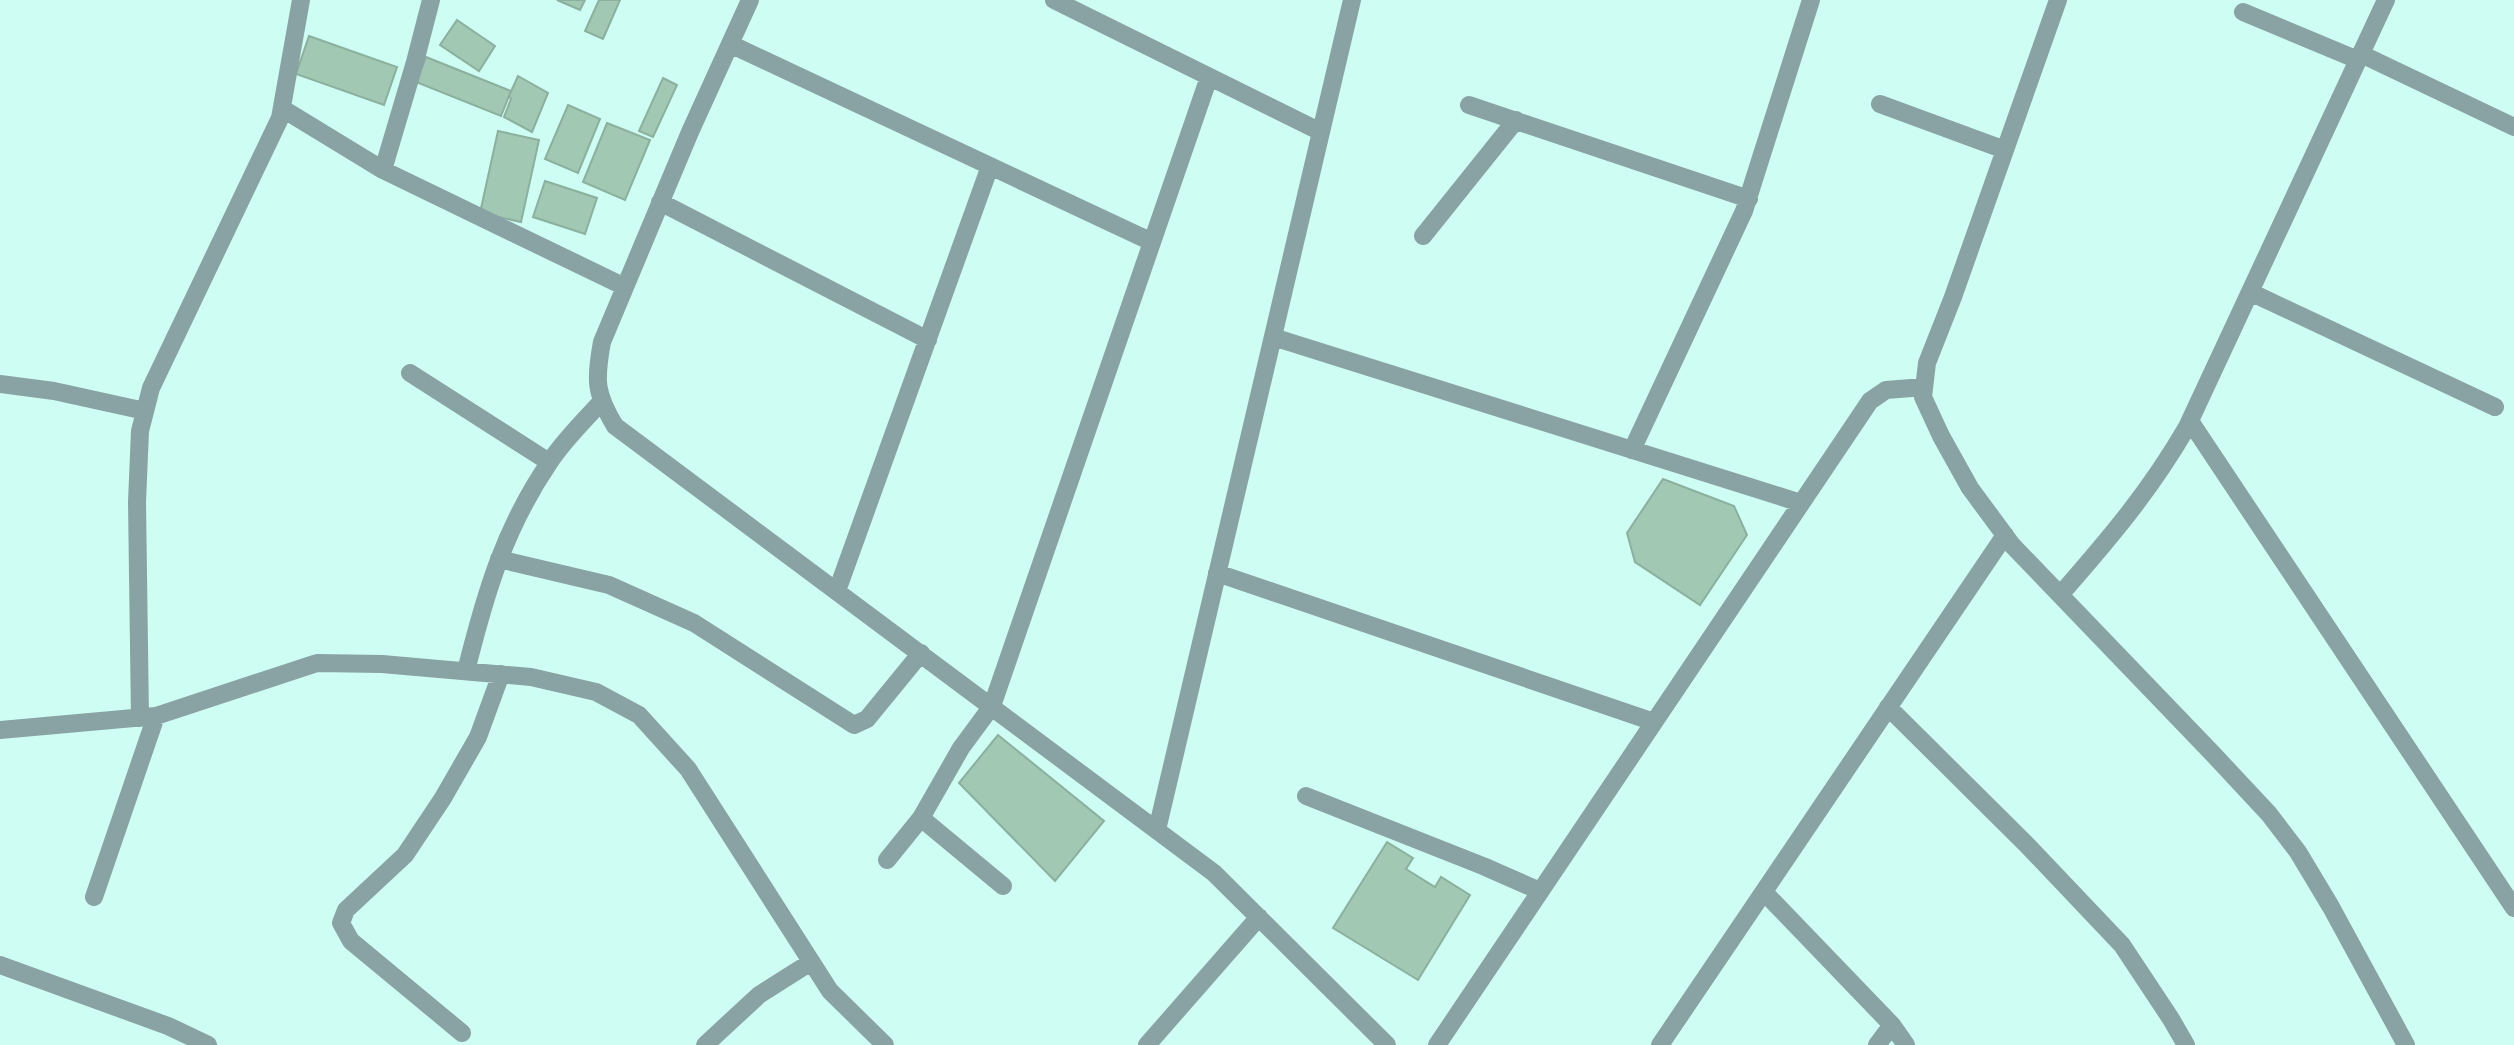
<svg xmlns="http://www.w3.org/2000/svg" width="2514" height="1045" font-family="'Varela Round',sans-serif">
<rect width="100%" height="100%" fill="#cefdf3"/>
<path fill="#a1c8b3" stroke="#8bb09d" stroke-width="2" d="M557,0H585L580,10Z
M599,0H620L603,39L585,31Z
M457,20L495,46L479,71L440,45Z
M309,36L397,67L384,105L296,74Z
M426,57L511,91L501,116L416,82Z
M518,76L548,93L532,132L504,117L511,99L509,96Z
M663,78L677,85L653,137L639,131Z
M568,105L600,119L578,173L545,159Z
M607,123L650,140L625,200L583,182Z
M498,131L539,140L521,222L480,213Z
M545,181L597,198L585,234L533,217Z
M1663,479L1734,506L1747,535L1700,605L1635,562L1627,533Z
M998,735L1104,821L1055,881L959,783Z
M1387,842L1413,858L1406,869L1435,887L1441,877L1470,895L1418,980L1333,928Z"/>
<g fill="none" stroke-linecap="round" stroke-linejoin="round">
<path stroke="#89a2a3" stroke-width="18" d="M750,0L690,132L602,342C595,380 595,393 615,426L1214,873L1387,1045
M1054,0L1321,132
M2058,0L1953,297L1927,363L1923,397L1941,436L1970,488L2012,545L2213,754L2269,814L2298,852L2331,907L2406,1045
M2243,12L2358,60
M730,44L1152,242
M2361,54L2514,127
M1880,104L2005,150
M1469,105L1749,199
M283,109L383,170L623,286
M383,170L415,62L431,0
M660,202L928,340
M1423,236L1516,120
M2250,292L2495,407
M1273,337L1801,503
M410,373L549,462
M0,384L54,391L145,411
M2190,421L2514,908
M1632,450L1744,211L1811,0
M499,559L609,585L694,623L854,725L867,719L921,653
M1217,573L1654,722
M837,591L990,166
M2060,595C2109,539 2150,491 2187,427L2386,0
M466,671C485,595 504,529 549,463C563,441 583,422 601,402
M1888,707L2027,845L2122,945L2171,1019L2186,1045
M140,718L137,502L140,431L151,388L280,118L301,0
M0,730L156,716L317,663L382,664L531,677L596,692L639,715L688,769L830,991L885,1045
M1306,796L1483,866L1540,891
M921,818L1003,886
M1157,830L1352,0
M887,860L921,818L961,748L992,706L1209,77
M1764,892L1892,1025L1906,1045
M94,897L156,716
M0,965L168,1026L208,1045
M462,1033L351,941L341,923L346,910L405,855L443,798L478,737L501,674
M705,1045L759,995L811,962
M1147,1045L1259,917
M1437,1045L1870,401L1886,390L1924,387
M1660,1045L2005,535
M1877,1045L1892,1025"/>
</g>
</svg>
